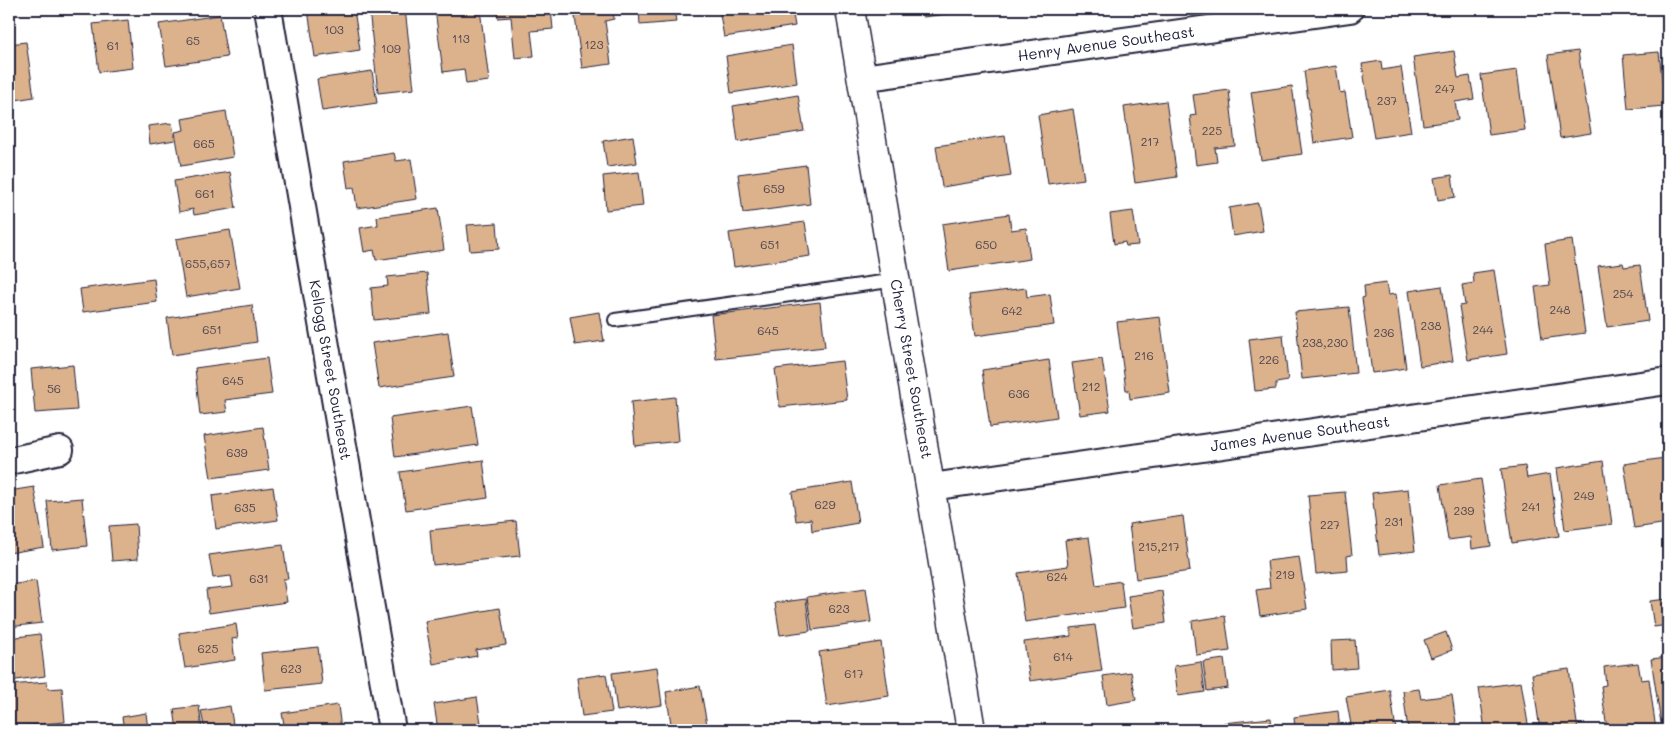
<svg xmlns="http://www.w3.org/2000/svg" width="1677" height="739" font-family="Mali,sans-serif">
<rect width="100%" height="100%" fill="#fff"/>
<filter id="ink" filterUnits="userSpaceOnUse"><feTurbulence type="fractalNoise" baseFrequency=".02" numOctaves="2"/><feDisplacementMap in="SourceGraphic" scale="10" xChannelSelector="R" yChannelSelector="G"/><feConvolveMatrix kernelMatrix="1 2 1 2 8 2 1 2 1" color-interpolation-filters="sRGB"/></filter>
<g filter="url(#ink)">
<path fill="#dcb28d" stroke="#22223b" d="M317,9H354L360,50L315,57L308,10Z
M369,9H405L414,89L378,93Z
M435,9H480L489,81L466,84L464,69L443,72Z
M497,9H551L553,29L531,31L534,56L515,58L511,17L498,18Z
M574,9H613L614,19L605,21L611,64L582,68Z
M639,9H674L676,22L640,25Z
M719,9H792L795,26L724,37Z
M922,9H987L923,17Z
M220,15L227,57L166,66L159,24Z
M128,20L133,68L99,72L93,24Z
M26,42L34,97L9,101V44Z
M792,45L797,83L731,93L726,56Z
M1454,51L1458,78L1470,76L1474,99L1455,102L1458,120L1423,125L1413,57Z
M1578,51L1591,133L1560,138L1548,55Z
M1659,52L1665,106L1628,109L1623,55Z
M1381,61L1382,70L1401,67L1411,132L1374,138L1362,64Z
M1336,66L1340,93L1345,92L1352,137L1314,143L1304,71Z
M1517,70L1525,130L1489,135L1481,75Z
M372,71L377,103L322,111L317,79Z
M1292,86L1302,154L1261,160L1251,92Z
M1229,90L1235,146L1215,148L1217,162L1196,165L1190,116L1196,115L1193,95Z
M798,95L804,131L738,142L733,106Z
M1166,101L1177,177L1135,183L1124,107Z
M1073,109L1084,179L1048,184L1038,115Z
M226,111L233,157L181,166L175,132L184,130L182,119Z
M172,123L175,140L150,144L148,126Z
M633,136L637,163L607,167L603,141Z
M1005,136L1011,176L942,187L936,146Z
M394,153L396,161L411,159L417,199L357,208L354,187L348,188L344,161Z
M806,165L810,204L743,213L738,174Z
M230,172L236,208L194,215L193,209L179,212L174,181Z
M639,172L643,206L606,210L603,176Z
M1452,175L1455,197L1438,200L1434,178Z
M1258,203L1263,231L1233,236L1229,208Z
M438,208L444,250L376,260L374,250L364,252L360,228L378,225L377,217Z
M1133,211L1138,245L1126,246L1125,242L1114,244L1110,214Z
M1009,214L1011,230L1026,228L1030,259L949,271L942,224Z
M805,222L810,256L734,267L729,233Z
M497,223L499,249L470,251L467,225Z
M230,230L240,288L186,297L176,239Z
M1572,240L1585,333L1542,339L1535,287L1550,285L1545,244Z
M1663,255H1668V285Z
M1623,263L1624,267L1640,265L1648,321L1607,327L1598,266Z
M1494,270L1507,354L1468,360L1459,306L1465,305L1462,285L1474,283L1473,273Z
M427,273L431,314L374,320L371,288L388,286L387,277Z
M154,279L157,302L83,312L80,289Z
M1386,283L1388,295L1396,294L1406,368L1372,373L1362,298L1365,297L1364,286Z
M1442,286L1453,361L1420,366L1409,291Z
M1026,288L1027,297L1050,294L1054,325L975,336L969,295Z
M820,302L825,347L716,359L711,315Z
M252,305L257,342L172,355L167,318Z
M1349,307L1356,373L1302,379L1295,312Z
M599,312L604,341L575,345L570,317Z
M1160,317L1170,393L1130,399L1129,390H1126L1117,322Z
M448,332L454,377L379,388L372,343Z
M1283,335L1288,381L1276,383V389L1255,391L1249,339Z
M267,358L272,394L225,400L227,412L200,415L195,368Z
M1102,359L1110,411L1080,415L1072,363Z
M1049,360L1057,417L990,427L982,370Z
M842,361L847,400L780,407L775,369Z
M73,365L77,410L35,413L31,369Z
M675,397L679,441L635,446L631,402Z
M472,406L478,445L395,457L390,418Z
M263,427L269,470L211,478L204,436Z
M1665,458L1668,483V523L1634,528L1624,464Z
M483,460L488,498L406,510L400,472Z
M1603,461L1612,524L1565,530L1557,468Z
M1525,466L1527,478L1550,474L1559,536L1512,543L1501,469Z
M1481,479L1491,546L1472,549L1471,537L1448,540L1440,485Z
M852,482L858,523L812,531L811,519L796,521L792,492Z
M34,487L44,547L9,553V491Z
M273,487L278,520L216,529L212,496Z
M1408,489L1415,551L1379,555L1372,493Z
M1345,492L1352,555L1347,556L1348,571L1316,574L1308,495Z
M82,498L87,546L52,550L47,501Z
M1183,516L1190,571L1136,579L1129,524Z
M516,521L520,556L433,565L430,530Z
M136,524L138,559L112,561L109,526Z
M1089,537L1096,585L1121,581L1124,608L1025,622L1018,573L1068,566L1065,540Z
M283,545L288,579H283L287,602L209,613L206,590L233,587L231,576L213,578L209,555Z
M1299,557L1307,609L1260,616L1256,590L1270,588L1267,561Z
M36,581L42,623L9,627V585Z
M866,588L871,622L812,630L807,597Z
M1162,591L1166,623L1133,628L1128,596Z
M806,599L810,631L780,635L775,603Z
M1668,599V625L1654,627L1650,601Z
M500,608L506,645L476,650L477,656L433,664L425,621Z
M1225,616L1230,651L1196,655L1192,621Z
M236,624L238,638L232,639L235,660L185,668L179,633Z
M1095,625L1102,671L1030,681L1024,642L1071,636V628Z
M1446,632L1452,650L1431,658L1424,640Z
M40,634L45,676L9,681V638Z
M1355,640L1357,668L1332,670L1331,641Z
M881,642L889,696L827,706L819,652Z
M318,647L322,684L265,690L261,653Z
M1668,657V722L1661,723L1651,659Z
M1224,659L1228,688L1207,691L1203,662Z
M1201,662L1205,692L1178,696L1174,666Z
M1638,663L1641,680L1649,679L1656,730H1607L1601,686L1606,685L1604,667Z
M657,667L662,705L617,711L612,673Z
M1569,669L1578,730H1540L1532,674Z
M1131,672L1136,700L1107,705L1103,676Z
M606,674L612,712L582,716L577,678Z
M47,682L48,689L62,688L65,722L11,727L9,685Z
M1521,682L1529,730H1485L1479,688Z
M700,686L708,730H672L666,692Z
M1419,689L1421,699L1452,695L1457,730H1408L1403,691Z
M1390,690L1396,730H1352L1346,697Z
M477,697L482,730H438L434,704Z
M338,705L341,730H285L282,713Z
M199,706L202,730H177L174,709Z
M230,706L234,730H205L201,711Z
M1338,711L1340,730H1295L1294,717Z
M146,713L148,730H124L122,717Z
M1271,718L1272,730H1224L1223,723Z"/>
<g fill="none" stroke-linecap="round" stroke-linejoin="round">
<g stroke="#22223b" stroke-width="16">
<path id="service" d="M615,320L896,280"/>
</g>
<g stroke="#22223b" stroke-width="30">
<path id="minor" d="M268,9L392,730
M862,78L1350,9
M9,461L60,450
M931,487L1668,381"/>
</g>
<g stroke="#22223b" stroke-width="31">
<path id="tertiary" d="M850,9L971,730"/>
</g>
<use href="#service" stroke="#fff" stroke-width="12"/>
<use href="#minor" stroke="#fff" stroke-width="26"/>
<use href="#tertiary" stroke="#fff" stroke-width="28"/>
</g>
</g>
<g text-anchor="middle" stroke-width="4" stroke-linejoin="round" paint-order="stroke">
<g font-size="12" fill="#504650">
<text x="334" y="34">103</text>
<text x="461" y="43">113</text>
<text x="193" y="45">65</text>
<text x="594" y="49">123</text>
<text x="113" y="50">61</text>
<text x="391" y="53">109</text>
<text x="1445" y="93">247</text>
<text x="1387" y="105">237</text>
<text x="1212" y="135">225</text>
<text x="1150" y="146">217</text>
<text x="204" y="148">665</text>
<text x="774" y="193">659</text>
<text x="205" y="198">661</text>
<text x="770" y="249">651</text>
<text x="986" y="249">650</text>
<text x="208" y="268">655,657</text>
<text x="1623" y="298">254</text>
<text x="1560" y="314">248</text>
<text x="1012" y="315">642</text>
<text x="1431" y="330">238</text>
<text x="212" y="334">651</text>
<text x="1483" y="334">244</text>
<text x="768" y="335">645</text>
<text x="1384" y="337">236</text>
<text x="1325" y="347">238,230</text>
<text x="1144" y="360">216</text>
<text x="1269" y="364">226</text>
<text x="233" y="385">645</text>
<text x="1091" y="391">212</text>
<text x="54" y="393">56</text>
<text x="1019" y="398">636</text>
<text x="237" y="457">639</text>
<text x="1584" y="500">249</text>
<text x="825" y="509">629</text>
<text x="1531" y="511">241</text>
<text x="245" y="512">635</text>
<text x="1464" y="515">239</text>
<text x="1394" y="526">231</text>
<text x="1330" y="529">227</text>
<text x="1159" y="551">215,217</text>
<text x="1285" y="579">219</text>
<text x="1057" y="581">624</text>
<text x="259" y="583">631</text>
<text x="839" y="613">623</text>
<text x="208" y="653">625</text>
<text x="1063" y="661">614</text>
<text x="291" y="673">623</text>
<text x="854" y="678">617</text>
</g>
<g font-size="15" fill="#22223b" stroke="#fff">
<text transform="translate(1106 44) rotate(-8)" y="5">Henry Avenue Southeast</text>
<text transform="translate(911 369) rotate(80)" y="5">Cherry Street Southeast</text>
<text transform="translate(330 370) rotate(80)" y="5">Kellogg Street Southeast</text>
<text transform="translate(1300 434) rotate(-8)" y="5">James Avenue Southeast</text>
</g>
</g>
<rect width="1677" height="739" fill="none" stroke="#fff" stroke-width="30"/>
<rect x="15" y="15" width="1647" height="709" fill="none" stroke="#22223b" stroke-width="2" filter="url(#ink)"/>
</svg>
